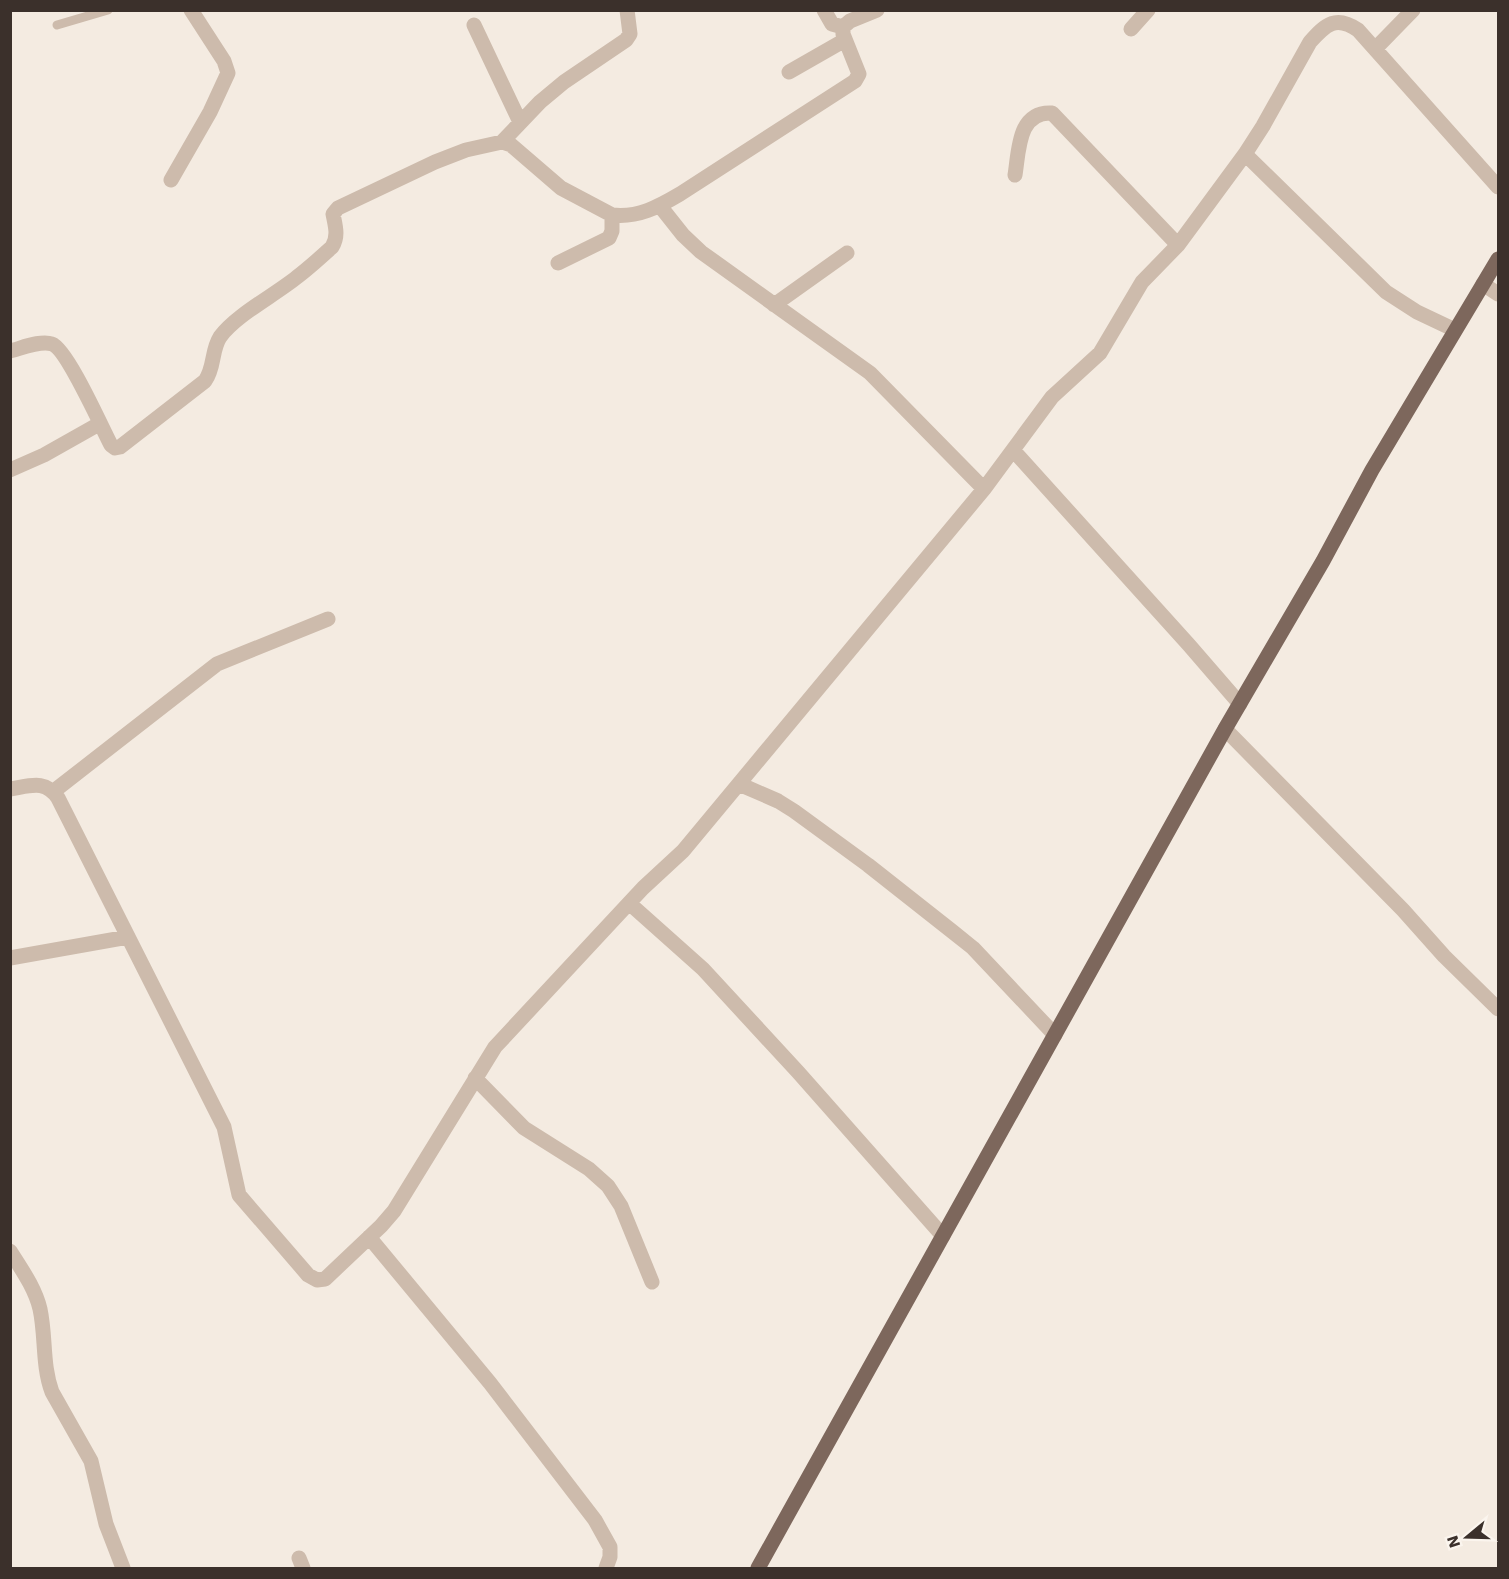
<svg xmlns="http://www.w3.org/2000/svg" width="1509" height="1579" font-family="'Work Sans',sans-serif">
<rect width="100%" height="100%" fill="#f4ebe1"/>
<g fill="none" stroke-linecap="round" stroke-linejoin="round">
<path stroke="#cdbbac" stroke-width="9" d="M57,25L108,10"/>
<path stroke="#cdbbac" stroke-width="15" d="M824,10L832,24L843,27
M474,25L520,122
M1131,29L1148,10
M1375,49L1413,10
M789,72L845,40
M502,142L540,102L564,82L626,40L630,34L627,10
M1245,154L1386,292L1417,312L1455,330
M1015,175C1019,150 1018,111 1052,113L1178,245
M171,180L210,112L228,73L224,61L191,10
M660,206L683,235L701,252L870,373L984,489
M558,263L609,238L612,231V215
M1483,284L1498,294
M774,305L847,253
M10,351C22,348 41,340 52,344C67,349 102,428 111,445L115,448L120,447L205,381C215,367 211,351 220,337C236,315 275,295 297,277C309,268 321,257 332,247C339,236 335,225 333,214L338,208L435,162L466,150L502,142L511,145L561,188L612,215C638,218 658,207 680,194L855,81L859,74L843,34V27L850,21L877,10
M1013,450L1189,645L1240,704
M10,470L44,455L99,424
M1225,729L1403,910L1444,956L1498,1009
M739,784L778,801L794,811L868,865L953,932L973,948L1055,1035
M10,789C30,786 45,779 58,798L224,1127L239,1195L308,1275L317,1280L325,1279L381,1226L394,1211L495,1047L643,888L683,851L984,489L1052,397L1100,353L1142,282L1178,245L1245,154L1263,126L1310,42C1326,24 1336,15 1358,30L1498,187
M54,791L217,664L328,619
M629,903L703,969L798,1072L943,1236
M10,958L128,937
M475,1078L524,1128L589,1169L608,1186L621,1206L652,1282
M369,1237L490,1383L595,1520L610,1547V1557L606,1568
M10,1251C22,1270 35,1288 40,1309C46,1337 42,1365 52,1392L91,1461L106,1524L123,1568
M299,1558L303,1568"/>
<path stroke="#7d675c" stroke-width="15" d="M758,1568L1225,729L1323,561L1372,470L1498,259"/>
</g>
<rect width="1509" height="1579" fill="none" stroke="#3b302b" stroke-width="24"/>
<g transform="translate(1467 1537) rotate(251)" stroke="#fbf5ee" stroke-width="4.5" paint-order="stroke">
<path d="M0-4.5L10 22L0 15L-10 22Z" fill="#3b302b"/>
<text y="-9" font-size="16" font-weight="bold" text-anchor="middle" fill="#3b302b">N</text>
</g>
</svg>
